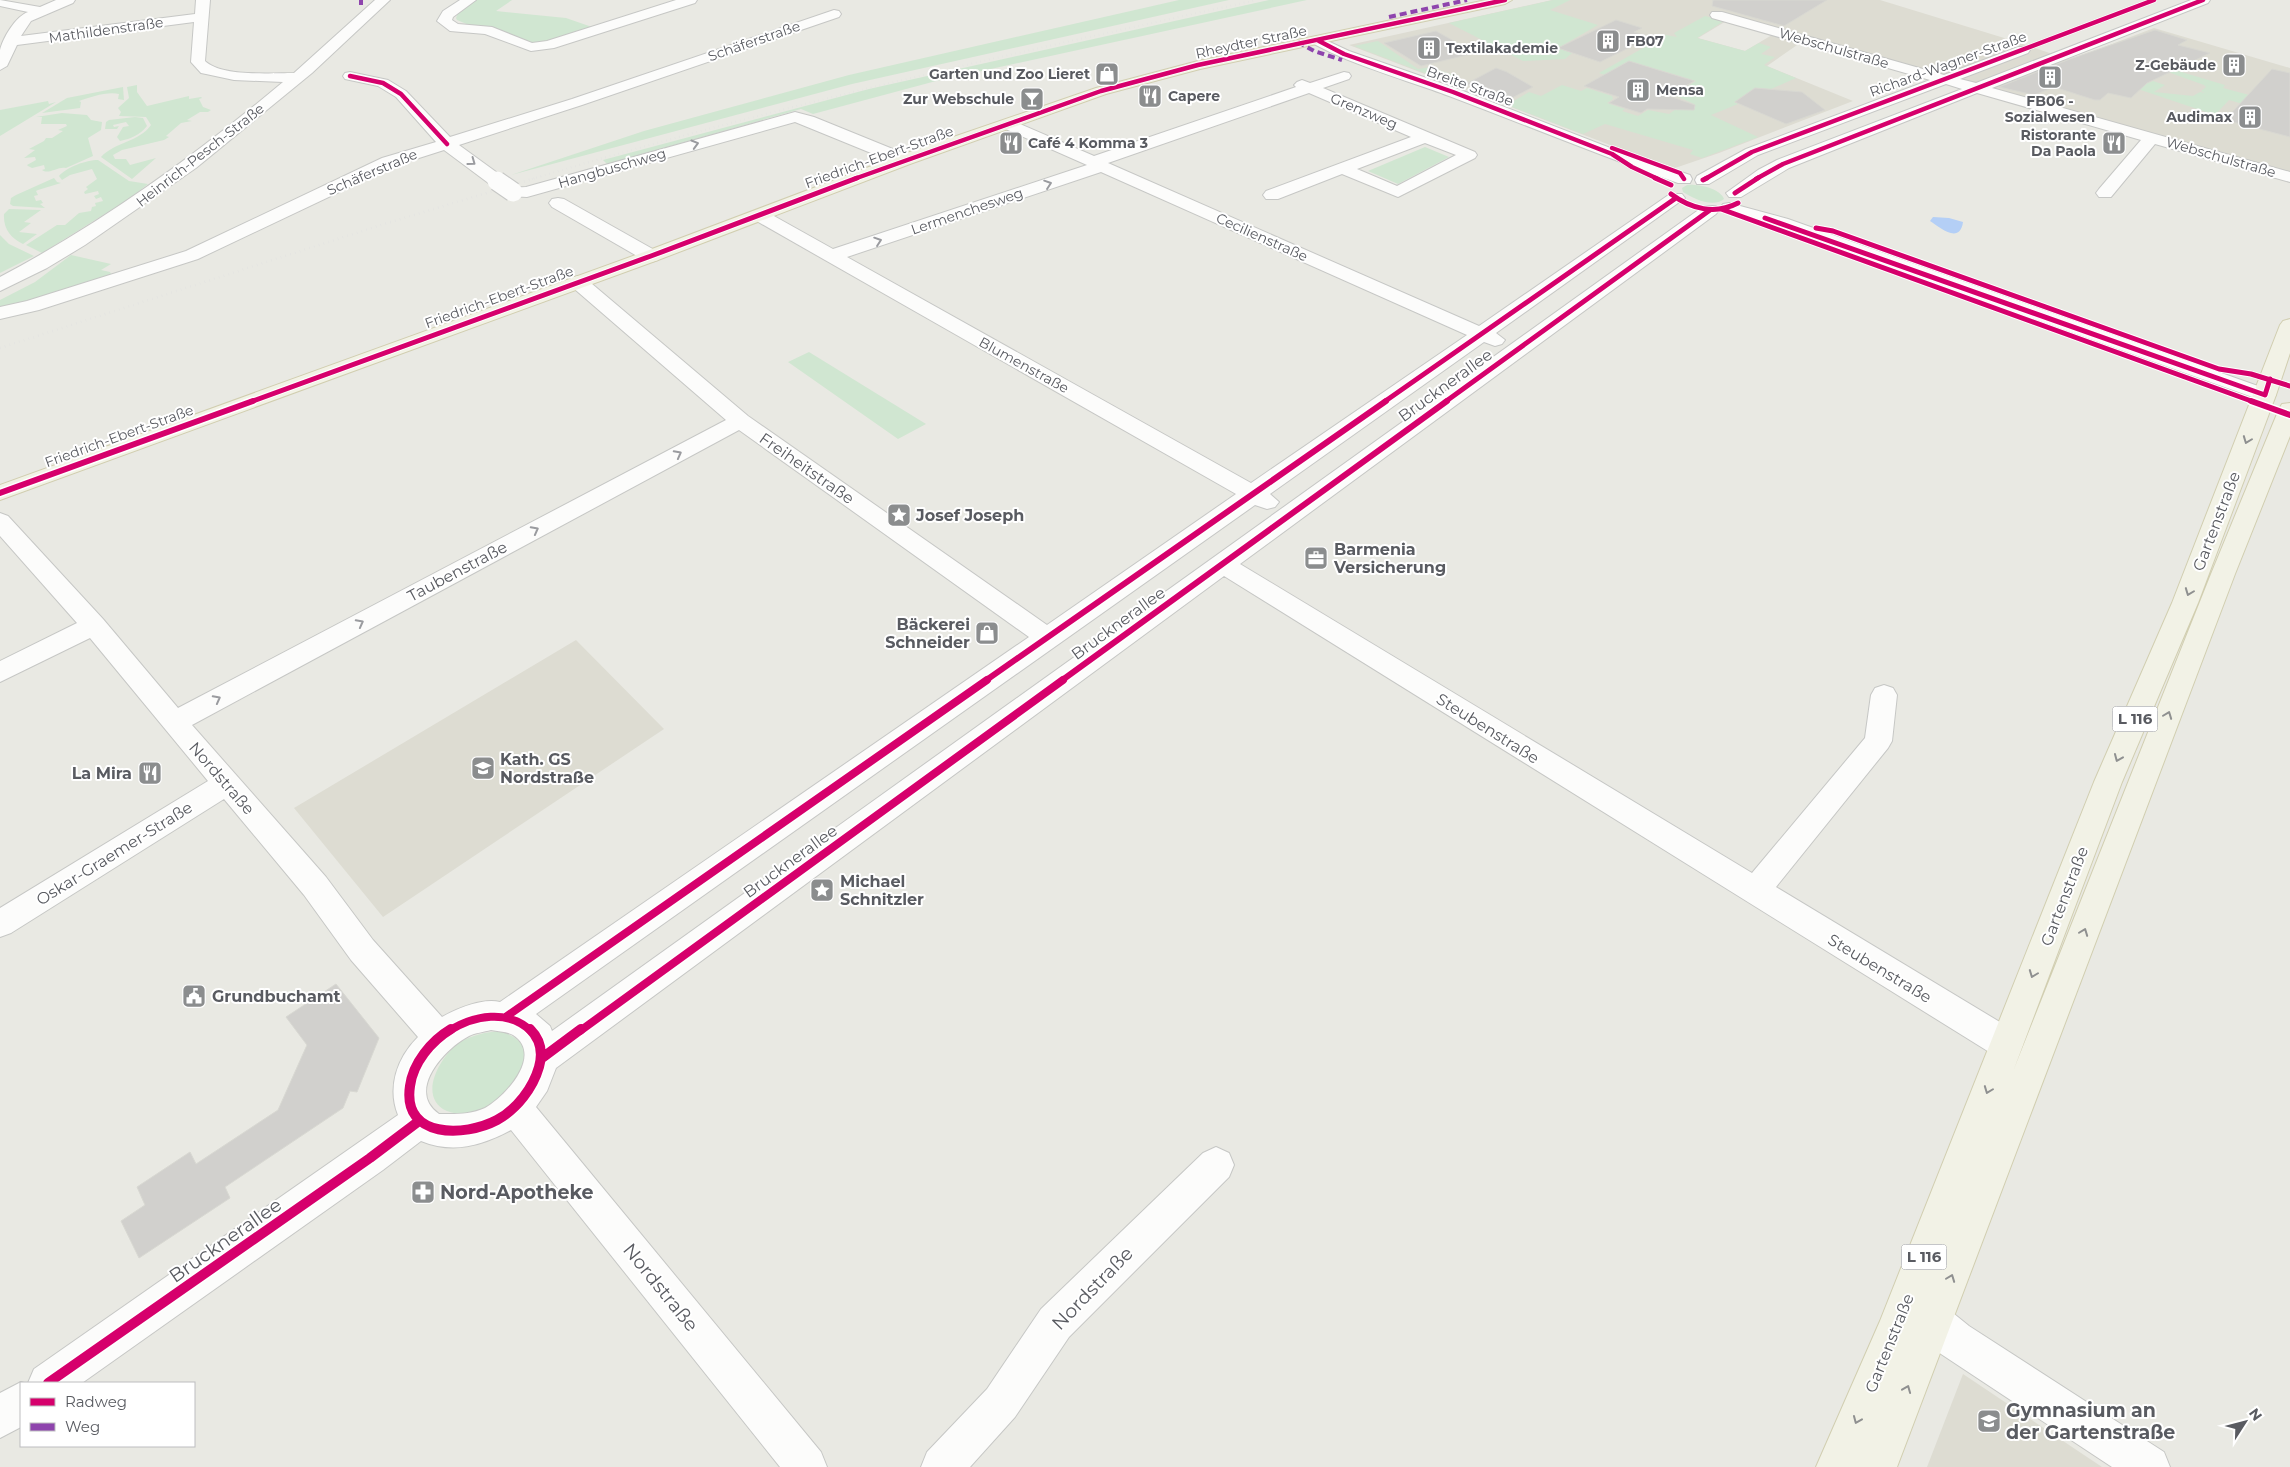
<svg xmlns="http://www.w3.org/2000/svg" width="2290" height="1467" font-family="Montserrat,sans-serif">
<rect width="100%" height="100%" fill="#e9e9e3"/>
<path fill="#dddcd2" d="M1552,0H1880L2014,41L2070,60L2154,28L2290,68V179L1728,20L1698,38L1745,51L1772,35L1800,43L1767,66L1853,101L1719,153L1675,168L1623,150L1349,45Z
M576,640L664,729L383,917L294,808Z
M1963,1374L2102,1467H1927Z"/>
<path fill="#d0e6d1" d="M476,0H512L496,11L566,18L592,27L547,42L532,44L483,26L469,25L457,20L456,18L459,11Z
M1179,0H1229L852,84L511,175L644,131L849,75Z
M1269,0H1307L936,81L813,114L801,109L607,164L603,160L869,89Z
M1553,0H1570L1550,10L1598,25L1558,48L1572,53L1565,59L1523,61L1449,23Z
M1705,16L1724,21L1697,38L1745,51L1759,43L1771,47L1761,54L1775,57L1764,65L1796,78L1771,89L1755,88L1734,102L1738,104L1711,115L1758,137L1702,158L1690,154L1693,150L1605,124L1583,134L1507,105L1529,92L1541,96L1562,85L1581,91L1587,88L1612,96L1613,99L1607,103L1625,109L1622,111L1638,116L1648,110L1669,114L1679,107L1685,109L1694,104L1674,95L1696,81L1660,70L1638,84H1631L1599,73L1666,35L1677,37L1674,33Z
M1378,41L1418,69L1431,67L1459,77L1448,82L1354,46Z
M2158,65L2225,85L2223,88L2253,96L2246,105L2229,100L2215,115L2126,85L2145,84L2153,81L2165,85L2154,92L2193,96L2200,92L2205,93L2201,91L2206,87L2204,85L2154,67Z
M137,85V92L147,106L189,96V99L201,97L202,98L199,99L203,107L211,110L208,112H200L187,120L192,121L181,123L166,136L169,137L164,140L122,150L113,155L115,159H126L130,165L156,158L132,179L101,157C115,142 139,142 151,125L146,117L119,116L121,112L118,108L129,98L127,87Z
M123,87L124,100L118,99L119,94C108,91 90,97 79,101L81,102L80,108L42,113L67,98Z
M48,101L49,104L56,102L0,136V110Z
M62,113L87,115L91,120L102,122L101,130L88,138L93,156L66,168C58,166 49,175 42,170L45,169L44,165L32,168L28,166L27,165L36,160L35,157L24,158L35,150L29,149L44,141L46,138H52L63,131L58,130L67,126L66,124H41L42,117H36Z
M135,117L143,118L147,126C141,134 131,139 120,141L117,137L123,127L129,126L126,122L113,125L114,127L119,126L117,129H105L106,122L109,120Z
M1425,147L1449,157L1398,184L1368,171Z
M98,160L129,181L148,184L129,199L42,253L26,245L57,225H65L79,213L91,211L92,207L96,206L95,203L103,201L101,197L96,199L94,196L99,194L98,191L85,194L84,192L88,189L86,187L97,179L92,169L70,175L62,180L59,176C67,167 86,160 98,160Z
M54,178L57,182L61,183L38,190L36,191L38,195L34,196L36,201L41,200L43,203L40,204L45,208L13,206L10,204L11,198L16,195Z
M1687,185C1697,184 1720,188 1724,199C1713,208 1694,199 1683,192L1682,188Z
M9,209L41,210L24,222L31,223L19,232L37,234L23,244C11,238 3,229 4,214Z
M0,235L9,244L34,256L0,273Z
M71,255L111,264L101,270L110,272L112,276L27,303L0,308V300L35,282Z
M809,352L926,424L898,439L788,362Z
M500,1031C515,1036 530,1045 527,1063C526,1069 518,1077 515,1082C511,1088 507,1097 502,1101C487,1112 464,1118 447,1111C416,1097 441,1055 460,1042C473,1035 486,1032 500,1031Z"/>
<path fill="#b4cff6" d="M1933,217L1949,218L1963,222C1960,245 1939,227 1930,221Z"/>
<path fill="#d1d0cd" stroke="#d8d8d2" d="M1713,0H1827L1784,26L1712,6Z
M1616,20L1642,28L1634,32L1651,37L1600,62L1558,48Z
M2155,30L2187,40L2178,45L2210,53L2147,83L2131,98L2108,93L2100,100H2095L2054,87L2034,95L1999,87L2070,59Z
M1436,31L1475,53L1421,66L1384,43Z
M1629,61L1694,81L1669,96L1695,105L1694,110L1647,109L1641,113L1609,103L1619,97L1584,86Z
M1496,68L1507,72L1533,87L1510,99L1466,84Z
M2272,69L2290,73V137L2225,120Z
M1755,88L1802,92L1825,110L1786,124L1735,102Z
M336,984L379,1038L357,1092L350,1091L343,1108L225,1187L230,1198L139,1258L121,1221L145,1205L137,1187L190,1152L196,1164L278,1110L307,1045L286,1017Z"/>
<g fill="none" stroke-linecap="round" stroke-linejoin="round">
<g stroke="#c6c7c5" stroke-width="2">
<path id="minor" d="M0,0L40,7L56,0H75L73,3L31,21L21,36L195,14L196,0H210L205,61C222,77 271,73 294,73L375,0H390L312,73L196,168L85,245L47,268L0,291V277C102,223 195,156 283,82L234,80L206,74L201,73L191,62L194,22L17,45L7,66L0,70C0,64 0,56 0,50C3,38 15,17 28,12L0,6Z
M460,0H476L453,17L452,20L458,24L492,27L532,43L547,41L676,0H697L695,3L554,48L531,51L485,34L450,31L437,21L443,11Z
M2191,0H2210L2208,3L1992,88L2290,172V182L2155,144L2111,197H2099L2096,193L2099,189L2141,140L1977,93L1789,168L1741,197H1729L1726,193L1758,170L1777,160L1962,89L1946,84L1758,155L1709,184H1697L1695,180L1697,176L1746,149L1930,80L1712,18L1710,15L1712,12H1722L1944,75L2018,47H2028L2030,50L2028,53L1960,79L1976,83Z
M834,10L839,11L841,14L839,17L582,105L459,145L503,177L505,181L503,185H491L444,150L394,166L198,259L39,310L0,319V307L27,301L186,251L382,158L436,142L396,97L378,86L345,79L343,76L345,73L350,72L388,80L406,91L450,137L572,99Z
M1319,37L1349,51L1458,89L1618,151L1690,175L1692,179L1690,183H1678C1601,156 1526,125 1449,96C1404,79 1357,67 1314,44L1312,41L1314,38Z
M1344,72L1349,73L1351,76L1349,79L1323,88L1475,152L1477,155L1475,158L1398,197L1342,174L1278,199H1266L1263,195L1266,191L1411,137L1309,93L1108,163L1479,326L1670,194H1682L1685,198L1496,333L1505,340L1502,344L1495,346L1484,342L1270,494L1279,502L1275,507L1267,509L1255,505L536,1014L550,1026L552,1031L1704,206H1716L1719,210L1716,214L1240,564L1752,873L1865,738L1871,695L1875,688L1884,685L1893,688L1897,695L1892,741L1888,748L1776,887L2018,1033L2023,1044L2018,1055L2006,1059L1994,1055L1224,576L556,1068L547,1091L536,1107L821,1452L827,1467H780L511,1130C481,1146 453,1154 421,1141L383,1170L82,1383H28L34,1369L398,1115C387,1087 397,1058 418,1037L351,960L304,895L224,799L11,933L0,937V908L208,781L90,638L0,682V661L77,623L0,536V513L8,516L103,619L178,708L726,420L571,286L569,282L571,278L578,276L585,278L748,416L1047,625L1236,494L753,219L750,215L753,211H765L833,249L1087,165L1001,127L999,124L1001,121H1013L1094,156L1296,87L1294,85L1297,82L1302,80L1310,83ZM1425,143L1456,155L1397,186L1357,169ZM1101,172L1467,335L1251,483L847,257ZM739,430L1029,637L500,1002C483,998 458,1008 442,1017L373,940L326,877L192,725ZM491,1030C498,1031 508,1032 513,1035C544,1055 505,1097 485,1108C470,1115 455,1114 439,1114C406,1091 444,1049 469,1036C475,1033 484,1032 491,1030Z
M795,112L814,117L910,156L912,160L910,164H898L795,122L527,197L507,196L504,192L507,188L526,187Z
M558,198L564,199L658,252L660,256L658,260L651,262L644,260L552,207L549,203L552,199Z
M1729,203L1788,219L2272,391L2276,395L2272,399L2265,401L2258,399L1776,227L1723,212L1720,208L1723,204Z
M1216,1147L1229,1153L1234,1165L1229,1177L1069,1337L1015,1417L970,1467H921L927,1452L987,1389L1041,1309L1203,1153Z
M1934,1304L1948,1309L1969,1326L2164,1452L2170,1467H2112L1941,1354L1920,1337L1915,1323L1920,1309Z
M21,1382L24,1383H21V1427L0,1438V1393Z"/>
</g>
<g stroke="#d1ceb0" stroke-width="2">
<path id="major" d="M1486,0H1512L1505,4L1200,69L1106,94L910,164L658,260L0,500V485L644,252L898,156L1096,88L1198,61Z
M2290,319V353L2276,395L2198,603L2122,782L2014,1069L2211,574L2279,409L2282,404L2290,403V436L2235,574L1897,1467H1816L1880,1321L2094,782L2172,603L2280,325L2283,321Z"/>
</g>
<use href="#minor" fill="#fcfcfb" fill-rule="evenodd"/>
<use href="#major" fill="#f2f2e6" fill-rule="evenodd"/>
<path stroke="#e2e2e1" stroke-width="2" stroke-dasharray="0.5 4" stroke-linecap="butt" d="M532,179C771,107 1013,53 1257,0"/>
<path stroke="#e2e2e1" stroke-width="2.5" stroke-dasharray="0.5 4.5" stroke-linecap="butt" d="M0,348L381,225L536,178"/>
<g stroke="#c6c7c5" stroke-width="21" stroke-linecap="butt">
<path id="minor-bridge" d="M497,181L513,192"/>
</g>
<use href="#minor-bridge" stroke="#fcfcfb" stroke-width="19"/>
<path stroke="#8e44ad" stroke-width="4" stroke-dasharray="7 4" stroke-linecap="butt" d="M361,0V5
M1389,17L1467,0
M1298,42L1314,51L1342,60"/>
<g stroke="#fff" stroke-width="6">
<path id="cycleway-far4" d="M1319,41L1344,54L1453,92L1612,154L1632,167L1658,179
M350,76L383,83L401,94L447,144
M1612,148L1680,173L1684,179
M854,179L1101,91L1198,65L1505,0
M1705,179L1752,152L2154,0
M1756,179L1783,164L2203,0"/>
</g>
<g stroke="#fff" stroke-width="7">
<path id="cycleway-far3" d="M1655,178L1671,185
M1703,180L1707,178
M1735,193L1758,178
M1671,194C1691,209 1715,215 1738,203
M1721,209L2254,402
M1765,218L2265,395L2270,379
M1816,228L1833,231L2219,369L2251,374L2290,386
M250,402L651,256L857,178
M1384,402L1676,198
M1445,402L1710,210"/>
</g>
<g stroke="#fff" stroke-width="9">
<path id="cycleway-far2" d="M2251,401L2290,415
M0,493L253,401
M985,681L1386,401
M1061,681L1447,401"/>
</g>
<g stroke="#fff" stroke-width="11">
<path id="cycleway-far1" d="M507,1016L987,680
M449,1031C474,1015 508,1009 531,1031
M580,1031L1063,680"/>
</g>
<g stroke="#fff" stroke-width="13">
<path id="cycleway" d="M451,1029C431,1041 413,1063 410,1086C402,1139 465,1137 497,1120C517,1109 533,1088 539,1067C543,1053 541,1040 530,1029
M542,1058L581,1029
M48,1383L370,1158L419,1121"/>
</g>
<use href="#cycleway-far4" stroke="#d6006c" stroke-width="4.5"/>
<use href="#cycleway-far3" stroke="#d6006c" stroke-width="5"/>
<use href="#cycleway-far2" stroke="#d6006c" stroke-width="6"/>
<use href="#cycleway-far1" stroke="#d6006c" stroke-width="8"/>
<use href="#cycleway" stroke="#d6006c" stroke-width="10"/>
</g>
<defs><path id="oneway-chevron" d="M-2-3.5L2.5 0L-2 3.5" fill="none" stroke-width="1.6" stroke-linecap="round" stroke-linejoin="round" transform="scale(1.25)"/></defs>
<g stroke="#9a9b9f">
<use href="#oneway-chevron" transform="translate(695 144) rotate(-16)"/>
<use href="#oneway-chevron" transform="translate(472 162) rotate(36)"/>
<use href="#oneway-chevron" transform="translate(1048 184) rotate(-19)"/>
<use href="#oneway-chevron" transform="translate(878 241) rotate(-19)"/>
<use href="#oneway-chevron" transform="translate(678 454) rotate(-28)"/>
<use href="#oneway-chevron" transform="translate(535 530) rotate(-28)"/>
<use href="#oneway-chevron" transform="translate(360 623) rotate(-28)"/>
<use href="#oneway-chevron" transform="translate(217 699) rotate(-28)"/>
</g>
<g stroke="#8f9090">
<use href="#oneway-chevron" transform="translate(2247 440) rotate(111)"/>
<use href="#oneway-chevron" transform="translate(2189 592) rotate(111)"/>
<use href="#oneway-chevron" transform="translate(2168 715) rotate(-69)"/>
<use href="#oneway-chevron" transform="translate(2118 758) rotate(113)"/>
<use href="#oneway-chevron" transform="translate(2084 932) rotate(-69)"/>
<use href="#oneway-chevron" transform="translate(2033 974) rotate(111)"/>
<use href="#oneway-chevron" transform="translate(1988 1090) rotate(111)"/>
<use href="#oneway-chevron" transform="translate(1951 1278) rotate(-69)"/>
<use href="#oneway-chevron" transform="translate(1907 1389) rotate(-68)"/>
<use href="#oneway-chevron" transform="translate(1857 1420) rotate(113)"/>
</g>
<defs>
<g id="building-square" transform="scale(1.25)"><rect x="-9" y="-9" width="18" height="18" rx="4" fill="#8b8d8e" stroke="#fff"/><path d="M-4-6H4V6H1V3H-1V6H-4ZM-2.5-4.3h1.7v1.8h-1.7ZM.8-4.3h1.7v1.8H.8ZM-2.5-1h1.7V.8h-1.7ZM.8-1h1.7V.8H.8Z" fill="#fff"/></g>
<g id="shop-square" transform="scale(1.25)"><rect x="-9" y="-9" width="18" height="18" rx="4" fill="#8b8d8e" stroke="#fff"/><path d="M-5-2.5h2.3a2.7 3.5 0 0 1 5.4 0H5L5.5 6h-11ZM-1.5-2.5h3a1.5 2.3 0 0 0-3 0Z" fill="#fff"/></g>
<g id="restaurant-square" transform="scale(1.25)"><rect x="-9" y="-9" width="18" height="18" rx="4" fill="#8b8d8e" stroke="#fff"/><path d="M-5-6h1v4h1v-4h1v4h1v-4h1v5L-1.5 .5V6h-2V.5L-5-1ZM5-6V6H3V1.5H1.5Q1.5-4 5-6Z" fill="#fff"/></g>
<g id="bar-square" transform="scale(1.25)"><rect x="-9" y="-9" width="18" height="18" rx="4" fill="#8b8d8e" stroke="#fff"/><path d="M-6-5H6L.8 .8V4.5H3.5V6h-7V4.5H-.8V.8Z" fill="#fff"/></g>
<g id="sight-square" transform="scale(1.25)"><rect x="-9" y="-9" width="18" height="18" rx="4" fill="#8b8d8e" stroke="#fff"/><path d="M0-6L1.8-2.2L6-1.7L2.9 1.2L3.7 5.4L0 3.3L-3.7 5.4L-2.9 1.2L-6-1.7L-1.8-2.2Z" fill="#fff"/></g>
<g id="office-square" transform="scale(1.25)"><rect x="-9" y="-9" width="18" height="18" rx="4" fill="#8b8d8e" stroke="#fff"/><path d="M-6-3h4V-5.5h4V-3h4V5H-6ZM-1-4.5V-3h2v-1.5ZM-6 0V1H6V0Z" fill="#fff"/></g>
<g id="school-square" transform="scale(1.25)"><rect x="-9" y="-9" width="18" height="18" rx="4" fill="#8b8d8e" stroke="#fff"/><path d="M0-5L7-2L0 1L-7-2ZM-4 1L0 2.5L4 1V4Q0 6-4 4Z" fill="#fff"/></g>
<g id="civic-square" transform="scale(1.25)"><rect x="-9" y="-9" width="18" height="18" rx="4" fill="#8b8d8e" stroke="#fff"/><path d="M-.6-6.5H3V-4.5H.6V-3L4-1V1h2V6H-6V1h2V-1L-.6-3ZM-1.2 2.5V6h2.4V2.5Z" fill="#fff"/></g>
<g id="pharmacy-square" transform="scale(1.25)"><rect x="-9" y="-9" width="18" height="18" rx="4" fill="#8b8d8e" stroke="#fff"/><path d="M-2-6h4v4h4v4h-4v4h-4v-4h-4v-4h4Z" fill="#fff"/></g>
</defs>
<g fill-rule="evenodd">
<use href="#building-square" x="1608" y="41"/>
<use href="#building-square" x="1429" y="48"/>
<use href="#building-square" x="2234" y="65"/>
<use href="#shop-square" x="1107" y="74"/>
<use href="#building-square" x="2050" y="77"/>
<use href="#building-square" x="1638" y="90"/>
<use href="#restaurant-square" x="1150" y="96"/>
<use href="#bar-square" x="1032" y="99"/>
<use href="#building-square" x="2250" y="117"/>
<use href="#restaurant-square" x="1011" y="143"/>
<use href="#restaurant-square" x="2114" y="143"/>
<use href="#sight-square" x="899" y="515"/>
<use href="#office-square" x="1316" y="558"/>
<use href="#shop-square" x="987" y="633"/>
<use href="#school-square" x="483" y="768"/>
<use href="#restaurant-square" x="150" y="773"/>
<use href="#sight-square" x="822" y="890"/>
<use href="#civic-square" x="194" y="996"/>
<use href="#pharmacy-square" x="423" y="1192"/>
<use href="#school-square" x="1989" y="1421"/>
</g>
<g text-anchor="middle" stroke-width="4" stroke-linejoin="round" paint-order="stroke">
<g font-size="14" fill="#595b61" stroke="#fff">
<text transform="translate(106 30) rotate(-8)" y="5">Mathildenstraße</text>
<text transform="translate(754 41) rotate(-19)" y="5">Schäferstraße</text>
<text transform="translate(1251 42) rotate(-12)" y="5">Rheydter Straße</text>
<text transform="translate(1834 48) rotate(16)" y="5">Webschulstraße</text>
<text transform="translate(1948 64) rotate(-20)" y="5">Richard-Wagner-Straße</text>
<text transform="translate(1470 86) rotate(20)" y="5">Breite Straße</text>
<text transform="translate(1364 111) rotate(23)" y="5">Grenzweg</text>
<text transform="translate(200 155) rotate(-38)" y="5">Heinrich-Pesch-Straße</text>
<text transform="translate(879 157) rotate(-20)" y="5">Friedrich-Ebert-Straße</text>
<text transform="translate(2221 157) rotate(16)" y="5">Webschulstraße</text>
<text transform="translate(612 168) rotate(-16)" y="5">Hangbuschweg</text>
<text transform="translate(372 172) rotate(-23)" y="5">Schäferstraße</text>
<text transform="translate(967 211) rotate(-19)" y="5">Lermenchesweg</text>
<text transform="translate(1262 237) rotate(24)" y="5">Cecilienstraße</text>
<text transform="translate(499 297) rotate(-20)" y="5">Friedrich-Ebert-Straße</text>
<text transform="translate(1024 365) rotate(29)" y="5">Blumenstraße</text>
<text transform="translate(119 436) rotate(-20)" y="5">Friedrich-Ebert-Straße</text>
</g>
<g font-size="14" font-weight="bold" fill="#595b61" stroke="#fff" text-anchor="start">
<text x="1626" y="46">FB07</text>
<text x="1446" y="53">Textilakademie</text>
<text x="2216" y="70" text-anchor="end">Z-Gebäude</text>
<text x="1090" y="79" text-anchor="end">Garten und Zoo Lieret</text>
<text x="1656" y="95">Mensa</text>
<text x="1168" y="101">Capere</text>
<text x="1014" y="104" text-anchor="end">Zur Webschule</text>
<text x="2050" y="106" text-anchor="middle">FB06 -<tspan x="2050" dy="16">Sozialwesen</tspan></text>
<text x="2232" y="122" text-anchor="end">Audimax</text>
<text x="2096" y="140" text-anchor="end">Ristorante<tspan x="2096" dy="16">Da Paola</tspan></text>
<text x="1028" y="148">Café 4 Komma 3</text>
</g>
<g fill="#fff" stroke="#8b8c90" stroke-width="1">
<rect x="2112.5" y="706.5" width="45" height="25" rx="4"/>
<rect x="1901.5" y="1244.5" width="45" height="25" rx="4"/>
</g>
<g font-size="15" font-weight="bold" fill="#595b61">
<text x="2135" y="724">L 116</text>
<text x="1924" y="1262">L 116</text>
</g>
<g font-size="16" fill="#595b61" stroke="#fff">
<text transform="translate(1445 385) rotate(-36)" y="6">Brucknerallee</text>
<text transform="translate(807 468) rotate(35)" y="6">Freiheitstraße</text>
<text transform="translate(2216 521) rotate(-69)" y="6">Gartenstraße</text>
<text transform="translate(457 571) rotate(-28)" y="6">Taubenstraße</text>
<text transform="translate(1118 623) rotate(-36)" y="6">Brucknerallee</text>
<text transform="translate(1488 728) rotate(32)" y="6">Steubenstraße</text>
<text transform="translate(222 778) rotate(49)" y="6">Nordstraße</text>
<text transform="translate(114 853) rotate(-32)" y="6">Oskar-Graemer-Straße</text>
<text transform="translate(790 861) rotate(-36)" y="6">Brucknerallee</text>
<text transform="translate(2064 896) rotate(-69)" y="6">Gartenstraße</text>
<text transform="translate(1880 968) rotate(31)" y="6">Steubenstraße</text>
<text transform="translate(1889 1343) rotate(-68)" y="6">Gartenstraße</text>
</g>
<g font-size="16" font-weight="bold" fill="#595b61" stroke="#fff" text-anchor="start">
<text x="916" y="521">Josef Joseph</text>
<text x="1334" y="555">Barmenia<tspan x="1334" dy="18">Versicherung</tspan></text>
<text x="970" y="630" text-anchor="end">Bäckerei<tspan x="970" dy="18">Schneider</tspan></text>
<text x="500" y="765">Kath. GS<tspan x="500" dy="18">Nordstraße</tspan></text>
<text x="132" y="779" text-anchor="end">La Mira</text>
<text x="840" y="887">Michael<tspan x="840" dy="18">Schnitzler</tspan></text>
<text x="212" y="1002">Grundbuchamt</text>
</g>
<g font-size="19" font-weight="bold" fill="#595b61" stroke="#fff" text-anchor="start">
<text x="440" y="1199">Nord-Apotheke</text>
<text x="2006" y="1417">Gymnasium an<tspan x="2006" dy="22">der Gartenstraße</tspan></text>
</g>
<g font-size="19" fill="#595b61" stroke="#fff">
<text transform="translate(225 1240) rotate(-35)" y="7">Brucknerallee</text>
<text transform="translate(661 1287) rotate(51)" y="7">Nordstraße</text>
<text transform="translate(1092 1288) rotate(-46)" y="7">Nordstraße</text>
</g>
</g>
<rect x="20" y="1382" width="175" height="65" fill="#ffffff" stroke="#bdbdc0"/>
<rect x="30" y="1398" width="25" height="8" fill="#d6006c" stroke="#bdbdc0"/>
<text x="65" y="1407" font-size="15" fill="#595b61">Radweg</text>
<rect x="30" y="1423" width="25" height="8" fill="#8e44ad" stroke="#bdbdc0"/>
<text x="65" y="1432" font-size="15" fill="#595b61">Weg</text>
<g transform="translate(2245 1422) rotate(54)" stroke="#ffffff" stroke-width="4" paint-order="stroke">
<path d="M0-4L9 19L0 12L-9 19Z" fill="#595b61"/>
<text y="-8" font-size="14" font-weight="bold" text-anchor="middle" fill="#595b61">N</text>
</g>
</svg>
